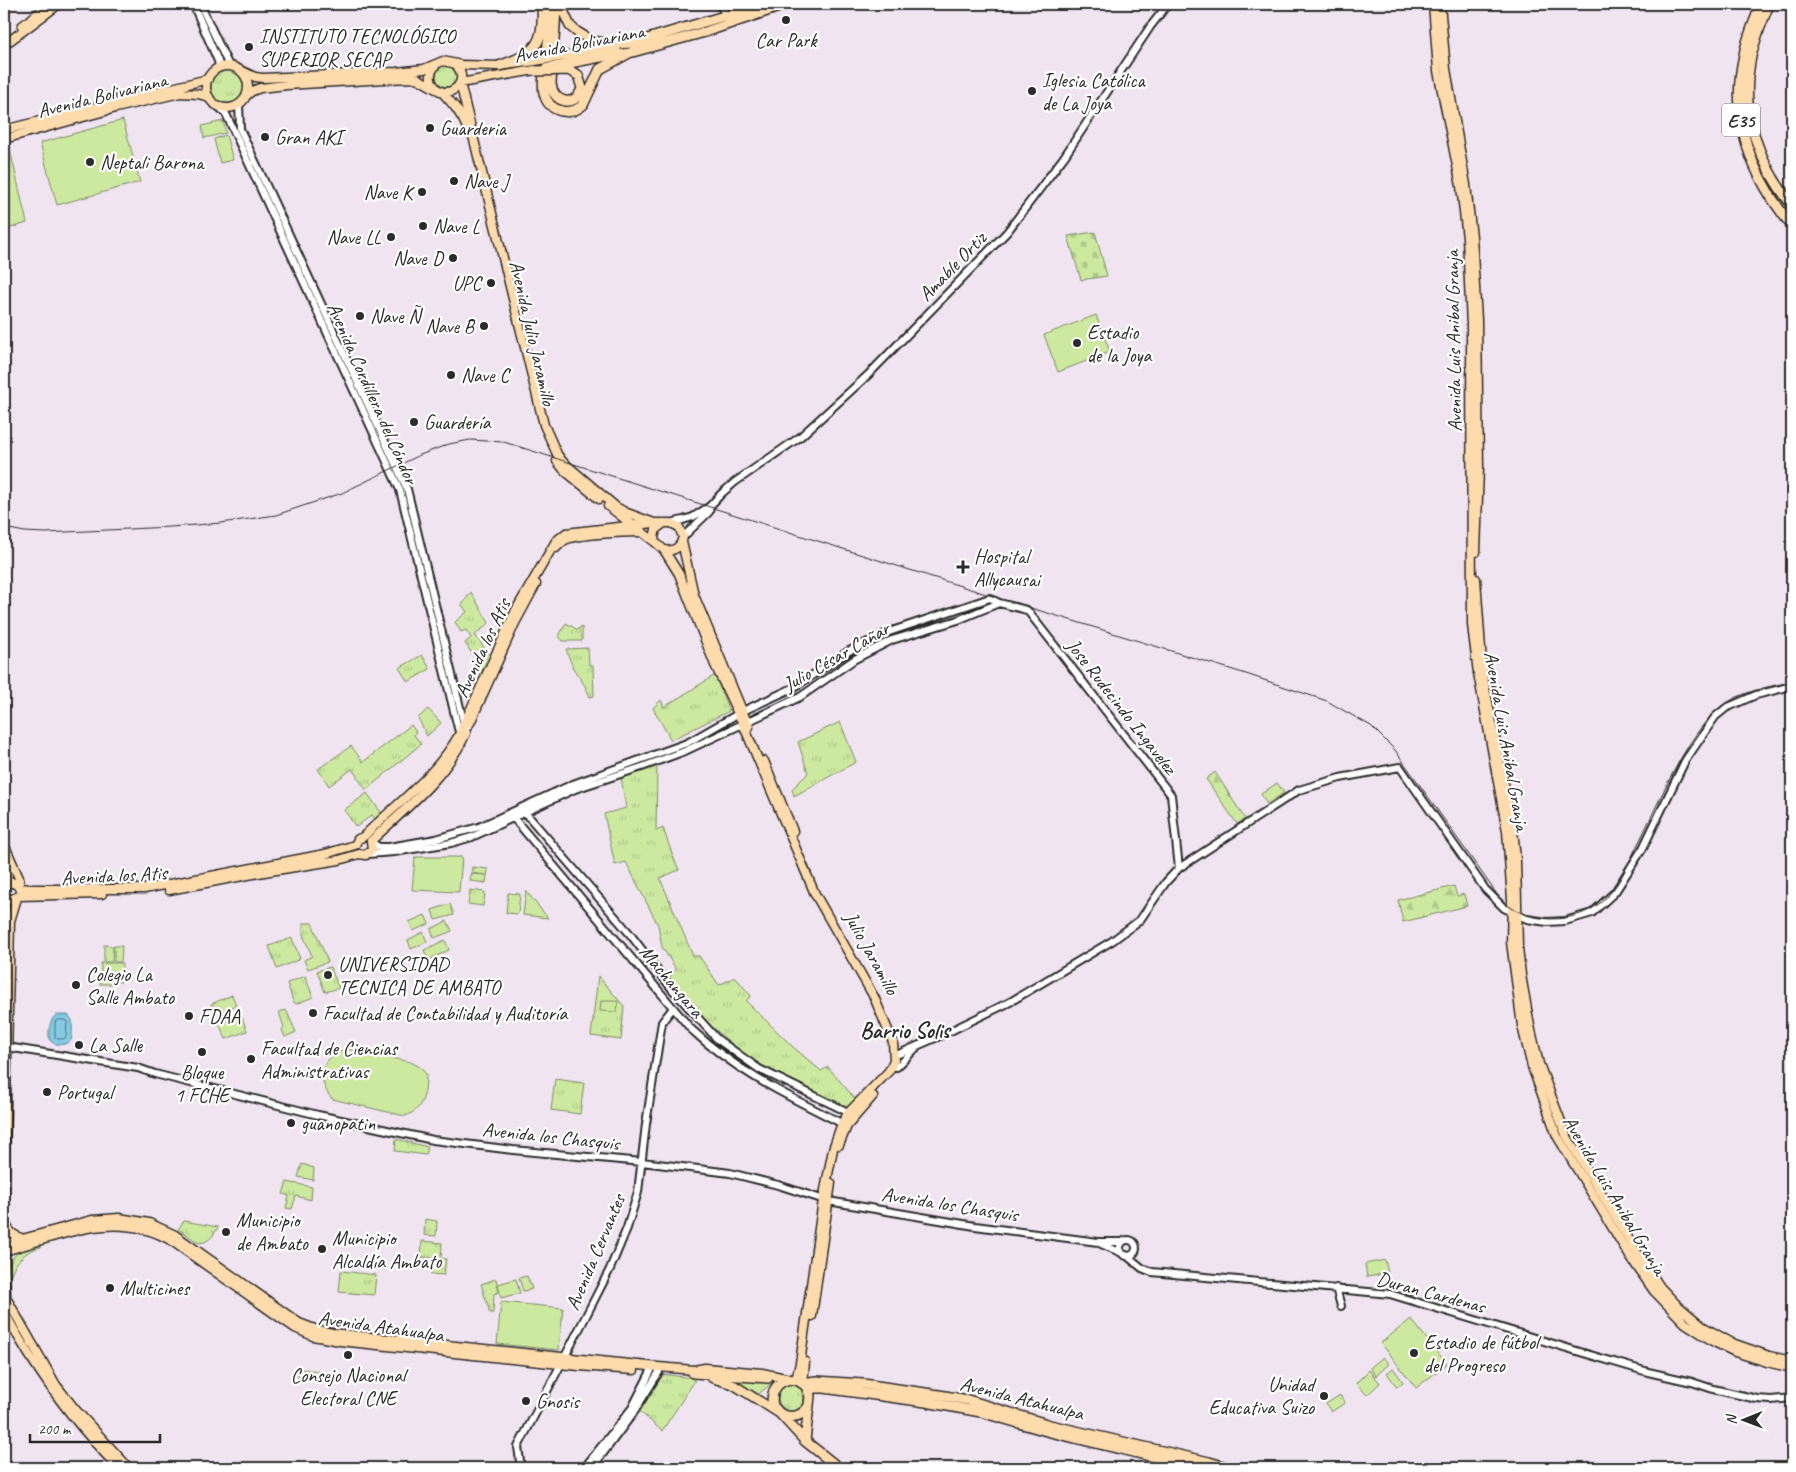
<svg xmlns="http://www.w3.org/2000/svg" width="1796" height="1472" font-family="Caveat,sans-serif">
<defs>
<pattern id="grass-dots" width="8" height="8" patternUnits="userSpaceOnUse" patternTransform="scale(1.25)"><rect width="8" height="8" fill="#cce99f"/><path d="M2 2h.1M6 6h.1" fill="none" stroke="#afc889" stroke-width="1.8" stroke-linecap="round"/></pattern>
<pattern id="forest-firs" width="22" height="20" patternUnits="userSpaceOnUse" patternTransform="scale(1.25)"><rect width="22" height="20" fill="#cce99f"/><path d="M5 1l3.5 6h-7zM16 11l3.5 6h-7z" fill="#afc889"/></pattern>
<pattern id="cemetery-stones" width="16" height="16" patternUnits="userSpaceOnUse" patternTransform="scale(1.25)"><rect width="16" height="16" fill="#cce99f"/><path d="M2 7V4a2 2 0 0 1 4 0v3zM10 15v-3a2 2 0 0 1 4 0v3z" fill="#afc889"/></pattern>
<pattern id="park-tufts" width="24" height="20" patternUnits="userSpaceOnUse" patternTransform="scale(1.25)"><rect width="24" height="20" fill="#cce99f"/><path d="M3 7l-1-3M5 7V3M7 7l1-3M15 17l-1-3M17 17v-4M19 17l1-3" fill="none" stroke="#afc889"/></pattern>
</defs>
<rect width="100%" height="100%" fill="#f0e4f1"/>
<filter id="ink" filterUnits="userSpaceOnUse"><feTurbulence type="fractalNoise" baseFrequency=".02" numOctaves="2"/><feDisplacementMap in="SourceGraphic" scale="10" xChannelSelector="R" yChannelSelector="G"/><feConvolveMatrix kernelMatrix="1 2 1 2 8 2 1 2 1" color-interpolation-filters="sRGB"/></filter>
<g filter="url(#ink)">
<path fill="url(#grass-dots)" stroke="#7c8a65" d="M299,1369L318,1371L317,1380L299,1379L298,1377Z"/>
<path fill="url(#forest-firs)" stroke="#7c8a65" d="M1215,772L1245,819L1237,824L1206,779Z
M1277,783L1284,793L1267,804L1261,794Z
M1454,886L1457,896L1464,894L1467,906L1403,922L1398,900Z"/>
<path fill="url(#cemetery-stones)" stroke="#7c8a65" d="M1095,232L1107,276L1081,280L1068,236Z"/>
<path fill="url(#park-tufts)" stroke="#7c8a65" d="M436 76a11 11 0 1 1 22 0a11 11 0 1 1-22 0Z
M211 86a17 17 0 1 1 34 0a17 17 0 1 1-34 0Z
M471,592L489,623L475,635L490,656L480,674L474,667L477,661L465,643L471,638L466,630L461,632L455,622L467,612L462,605Z
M566,623L578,630L580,627H582V641H563L559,636Z
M588,648L589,665H593L594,696L590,697L585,686L573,668L566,649Z
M422,655L430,669L408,682L399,668Z
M715,675L729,711L671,740L653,708L661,700L664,707Z
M428,709L441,723L427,736L418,718Z
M840,722L856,762L794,796L792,789L808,773L798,742Z
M411,725L416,732L414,735L421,744L366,790L352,769L329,786L318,769L351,746L363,762Z
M657,766L656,831L663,828L672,854L679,870L660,878L693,956H699L719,985L735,977L751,996L746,1001L793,1047L821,1071L828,1067L856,1100L848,1108L756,1062L732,1044L702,1018L669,978L676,969L662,947L658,925L626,862L615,865L604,814L626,808L621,777Z
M367,793L383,815L376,821L372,815L356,827L344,810Z
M472,867L488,869L486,883L470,881L471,874L486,875L471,873Z
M470,890L485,892L483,906L468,904Z
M526,891L548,918L523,915Z
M303,923H312L328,962L308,969L304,960L312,956L303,935Z
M292,938L300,959L277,969L269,946Z
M330,967L339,988L325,992L317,971Z
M305,976L313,997L296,1004L293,1001L287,983Z
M598,976L624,1006L621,1040L591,1036Z
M232,995L236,1005L215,1014L211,1004Z
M286,1010L296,1032L285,1037L282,1030L284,1027L279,1012Z
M241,1015L247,1031L226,1039L219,1024Z
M555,1079L584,1083L580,1114L551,1110Z
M396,1139L428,1147L426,1155L395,1151Z
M302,1164L314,1168L313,1180L298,1177Z
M287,1182L312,1187L311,1200L296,1196L292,1209L286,1208L289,1196L283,1194Z
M425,1219L437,1221L436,1236L424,1235Z
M184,1221L218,1227C213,1236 210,1242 199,1243L178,1229Z
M422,1241L442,1243L441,1259H446L444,1275L431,1274L433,1258L421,1257Z
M43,1242L41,1247C27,1250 16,1260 11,1274H7C11,1250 23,1249 43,1242Z
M341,1271L376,1275L374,1295L339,1292Z
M496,1279L499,1292L494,1294L493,1313H490L481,1284Z
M659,1374L694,1378V1382L662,1431L638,1410Z
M722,1377L778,1378L756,1396Z
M778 1398a13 13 0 1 1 26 0a13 13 0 1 1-26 0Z"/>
<path fill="#cce99f" stroke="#7c8a65" d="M123,120L140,182L57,205L40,143Z
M223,121L226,133L204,138L202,126Z
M226,135L233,160L220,163L214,139Z
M8,141L27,223L4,230V143Z
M1096,315L1110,352L1058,372L1044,335Z
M415,857H462L459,892L412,890Z
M508,893L520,894L518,914L506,913Z
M450,904L454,915L435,920L432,910Z
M425,915L429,924L413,931L409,922Z
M447,921L452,931L434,938L431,929Z
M423,932L427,942L411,949L408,940Z
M445,940L449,950L428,960L424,950Z
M104,945L113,946L112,962H104Z
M114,946H122L121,962H114Z
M101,963H122L121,982L112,981L111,984H100Z
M601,1001H618L617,1012L600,1011Z
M348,1049L411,1062L420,1067L426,1074C426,1092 424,1110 405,1116L332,1099C315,1079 321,1054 348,1049Z
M1385,1260L1388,1273L1367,1277L1365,1264Z
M527,1276L532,1289L523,1291L519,1278Z
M516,1279L520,1293L501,1298L498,1284Z
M501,1302L563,1308L559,1350L497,1344Z
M1411,1319L1447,1364L1416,1388L1381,1343Z
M1383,1357L1389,1364L1376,1376L1370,1368Z
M1393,1368L1403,1382L1397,1387L1387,1373Z
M1369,1370L1380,1383L1367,1395L1356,1383Z
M1340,1395L1345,1403L1331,1412L1326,1404Z"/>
<path fill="#84cae5" stroke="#608a9b" d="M56,1015H68L72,1020C72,1025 73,1035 71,1040C68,1046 53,1046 50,1040C47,1033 50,1019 56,1015Z"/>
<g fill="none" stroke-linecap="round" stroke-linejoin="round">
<path stroke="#4f6b75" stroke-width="1" d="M58,1020H65L67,1022L66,1037L64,1039H57L55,1037V1022Z"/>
<g stroke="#2b2b2b" stroke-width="10">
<path id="minor" d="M193,4L218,61L219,67
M200,4L229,66
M719,4L727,16
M239,104L240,129L407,489L464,724L468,727
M218,106L226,114L400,490L460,736
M671,523L683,520L693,517L710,506L721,494L735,482L800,437L868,375L1007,232L1064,157L1150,27L1168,4
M683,537L709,512L710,506
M523,810L630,934L672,989L717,1039L759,1069L852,1114
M512,816L691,1029C738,1073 788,1096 845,1125
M371,842L379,847H389L436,839L479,827L573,784L687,743L743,711L793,688L849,651L889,632L990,598L999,603L1027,610L1171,795L1179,868
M368,854L394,852L451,843L472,837L575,789L642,767L685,751L800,697L855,659L892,640L958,620L999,603
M7,1047L138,1068L155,1074L318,1115L433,1140L513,1150L642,1162L730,1173L778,1185L828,1201L975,1226L1098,1242H1122
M894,1056L940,1036L1010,1002L1112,941L1140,920L1166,882L1179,868L1299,790L1340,778L1400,767L1485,889L1504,908L1527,919L1547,922L1565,921L1592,913L1615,892L1643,848L1685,761L1715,717L1726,708L1756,695L1792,686
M892,1066L897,1067L917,1047
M1120 1248a8 8 0 1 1 16 0a8 8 0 1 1-16 0Z
M1101,1244L1122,1253
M1126,1255L1142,1268L1152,1272L1390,1294L1580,1352L1648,1372L1692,1382L1713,1389L1757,1399L1771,1400L1792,1398
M1336,1288L1341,1306
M521,1468L518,1447L587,1314L610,1269L627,1228L638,1192L646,1124L662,1022L673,1008
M584,1468L632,1408L651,1371
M592,1468L634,1412L659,1372"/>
</g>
<g stroke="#2b2b2b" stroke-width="11">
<path id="major" d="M1433,4L1438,71L1461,186L1467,238L1471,326L1472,625L1478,673L1507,831L1512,900L1511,942L1522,1026L1532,1067L1557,1136L1629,1255L1654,1291L1685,1323L1714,1342L1735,1352L1767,1362L1792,1368
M1440,4L1446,69L1466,185L1472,237L1477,320L1479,468L1476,552
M22,26L50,4
M4,45L59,4
M596,51L617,47
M598,58L626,53
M435,66C431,71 429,78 433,84C444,104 474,83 455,64
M206 87a21 21 0 1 1 42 0a21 21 0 1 1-42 0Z
M238,69L255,77L263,78L396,72L424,69L443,61L461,65L499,66L535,61
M460,83L544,425L557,454L562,461L616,507L627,513L654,523H671L679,527L683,537C681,547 674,552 664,550
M460,83L535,70
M441,91C453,104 462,114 468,130
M246,96L252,91L260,88L287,85L385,79L417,78L436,89
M4,130L208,79
M4,139L116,108L180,93L198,94L209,97
M557,461L565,471L599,499
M608,506L655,542
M664,523L656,529L654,538L655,542L664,550L679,574L715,665L743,724L815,894L874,997L893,1042L894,1060L889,1071L849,1112L842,1123L833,1149L823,1200L800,1363L796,1380
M682,542L694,595L749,727
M556,548C559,545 562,542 565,540C576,534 626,532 640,532
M1476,579L1483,677L1513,829L1516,860L1518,947L1521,975L1530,1026L1539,1064L1566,1135L1636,1251L1660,1287L1676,1304L1702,1326L1732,1343L1769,1356L1792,1361
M470,723L515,623L536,584
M764,761L793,831
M371,841C405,809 446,777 466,733
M4,844L19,878V887
M4,859C8,868 10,876 4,885
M4,886L12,882L17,885L19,888L32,889H144L325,854L355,845L358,839L363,837C396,804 436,776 459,735L516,610L556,541L566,533L654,523
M169,890L264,872L339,860L359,854L366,855L372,849L371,841
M4,896L11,900L18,896L102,894
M17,898L10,921L4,1193C5,1213 0,1231 21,1238
M839,1145L847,1126L873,1096
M4,1244L92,1220L119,1218L149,1223L175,1235L299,1323L317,1330L332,1333L658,1367L694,1370L705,1368L762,1373L790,1379
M4,1251C61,1236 116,1208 172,1241L282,1319L295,1328L313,1336L340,1341L579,1366L634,1370
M4,1259L6,1296
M4,1294L56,1385L74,1408L129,1468
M4,1310C10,1325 20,1339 28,1353C54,1395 84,1433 119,1468
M812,1316L831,1183
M712,1378L734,1385L777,1412
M803,1383L805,1362"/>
</g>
<g stroke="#2b2b2b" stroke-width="12">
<path id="highway" d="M549,4C551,23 548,43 546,62C544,72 542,83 544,93C546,102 552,109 562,111C570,113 577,110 583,105L600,69L629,53L705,32L788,4
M556,4L555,26L551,83C552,103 576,109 582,88L578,75
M560,4L570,26L577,32L592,41L610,44L634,43L764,4
M1761,4C1755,20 1747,37 1744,55C1729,120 1751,175 1792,226
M1769,4C1762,23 1753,42 1750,62C1740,115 1760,165 1792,205
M499,66C537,52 544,45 542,4
M693,1373L768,1378
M803,1383L816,1381L863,1384L939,1395L968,1400L1050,1425L1209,1462L1230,1468
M809,1390L815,1388H824L926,1402L981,1412L1050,1432L1199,1468
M781,1414C792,1419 801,1417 808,1407
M805,1441L810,1396L806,1386L799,1381C782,1375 769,1389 773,1406L805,1441L839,1468"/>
</g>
<use href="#minor" stroke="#fff" stroke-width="6"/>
<use href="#major" stroke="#fedbac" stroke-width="8"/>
<use href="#highway" stroke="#fedbac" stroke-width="9"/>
<path stroke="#2b2b2b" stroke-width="1" d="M4,528L25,532L45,533L170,527L221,523L276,515L342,493L420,455L449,444L470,440L504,442L1005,600L1243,673L1327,701L1371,726L1395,750L1501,900C1532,928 1586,925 1612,891C1622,879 1629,862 1636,848C1657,807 1681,746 1713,714C1733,693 1765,687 1792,682"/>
<g stroke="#2b2b2b" stroke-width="11" stroke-linecap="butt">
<path id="major-bridge" d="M535,61L596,51
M547,68L598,58"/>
</g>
<g stroke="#2b2b2b" stroke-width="12" stroke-linecap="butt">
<path id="highway-bridge" d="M536,71L568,70L578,75"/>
</g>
<use href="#major-bridge" stroke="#fedbac" stroke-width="8"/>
<use href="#highway-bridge" stroke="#fedbac" stroke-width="9"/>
</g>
</g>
<g fill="#2b2b2b" stroke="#fff" stroke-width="2">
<circle cx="786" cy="20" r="5"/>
<circle cx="249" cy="47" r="5"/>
<circle cx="1032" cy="91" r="5"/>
<circle cx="430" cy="128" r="5"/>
<circle cx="265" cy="137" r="5"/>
<circle cx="90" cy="162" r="5"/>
<circle cx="454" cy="181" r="5"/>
<circle cx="422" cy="192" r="5"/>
<circle cx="423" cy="226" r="5"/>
<circle cx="391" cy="237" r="5"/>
<circle cx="453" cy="258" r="5"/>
<circle cx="491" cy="283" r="5"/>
<circle cx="360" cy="316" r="5"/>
<circle cx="484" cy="326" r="5"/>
<circle cx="1077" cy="343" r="5"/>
<circle cx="451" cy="375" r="5"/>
<circle cx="414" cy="422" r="5"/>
<path d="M960.5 559.5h5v5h5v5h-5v5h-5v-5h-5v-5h5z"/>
<circle cx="328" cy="975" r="5"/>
<circle cx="76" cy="985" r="5"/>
<circle cx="313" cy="1013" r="5"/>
<circle cx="189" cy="1016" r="5"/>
<circle cx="79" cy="1045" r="5"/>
<circle cx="202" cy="1052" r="5"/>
<circle cx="251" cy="1059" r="5"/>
<circle cx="47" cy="1092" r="5"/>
<circle cx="291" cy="1123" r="5"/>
<circle cx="226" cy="1232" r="5"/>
<circle cx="322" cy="1249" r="5"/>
<circle cx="110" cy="1288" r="5"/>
<circle cx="1414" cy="1353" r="5"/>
<circle cx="348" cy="1355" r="5"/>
<circle cx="1324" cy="1396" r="5"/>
<circle cx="526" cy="1401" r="5"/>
</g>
<g text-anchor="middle" stroke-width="4.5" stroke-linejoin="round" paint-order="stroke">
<rect fill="#fff" stroke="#6b6b6b" stroke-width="1" x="1722" y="103.5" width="38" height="33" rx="4"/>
<g font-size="19" font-weight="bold" fill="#2b2b2b">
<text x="1741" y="127">E35</text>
</g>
<g font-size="20" fill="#2b2b2b" stroke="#fff" text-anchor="start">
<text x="259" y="43">INSTITUTO TECNOLÓGICO<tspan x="259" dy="23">SUPERIOR SECAP</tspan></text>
<text x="786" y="47" text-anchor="middle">Car Park</text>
<text x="1042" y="87">Iglesia Católica<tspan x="1042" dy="23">de La Joya</tspan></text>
<text x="440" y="135">Guarderia</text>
<text x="275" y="144">Gran AKI</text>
<text x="100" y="169">Neptali Barona</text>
<text x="464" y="188">Nave J</text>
<text x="412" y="199" text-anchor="end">Nave K</text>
<text x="433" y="233">Nave L</text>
<text x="381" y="244" text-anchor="end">Nave LL</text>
<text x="443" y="265" text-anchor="end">Nave D</text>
<text x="481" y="290" text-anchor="end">UPC</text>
<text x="370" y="323">Nave Ñ</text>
<text x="474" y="333" text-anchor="end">Nave B</text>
<text x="1087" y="339">Estadio<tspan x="1087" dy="23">de la Joya</tspan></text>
<text x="461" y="382">Nave C</text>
<text x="424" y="429">Guardería</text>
<text x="974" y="563">Hospital<tspan x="974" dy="23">Allycausai</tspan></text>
<text x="338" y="971">UNIVERSIDAD<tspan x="338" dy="23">TECNICA DE AMBATO</tspan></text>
<text x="86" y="981">Colegio La<tspan x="86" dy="23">Salle Ambato</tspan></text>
<text x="323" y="1020">Facultad de Contabilidad y Auditoría</text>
<text x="199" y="1023">FDAA</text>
<text x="89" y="1052">La Salle</text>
<text x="261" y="1055">Facultad de Ciencias<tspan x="261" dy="23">Administrativas</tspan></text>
<text x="202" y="1079" text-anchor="middle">Bloque<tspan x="202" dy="23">1 FCHE</tspan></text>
<text x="57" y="1099">Portugal</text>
<text x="301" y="1130">guanopatin</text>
<text x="236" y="1227">Municipio<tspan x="236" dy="23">de Ambato</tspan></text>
<text x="332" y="1245">Municipio<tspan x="332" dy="23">Alcaldía Ambato</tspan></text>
<text x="120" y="1295">Multicines</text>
<text x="1424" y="1349">Estadio de fútbol<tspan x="1424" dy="23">del Progreso</tspan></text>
<text x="348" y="1382" text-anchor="middle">Consejo Nacional<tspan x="348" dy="23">Electoral CNE</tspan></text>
<text x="1314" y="1391" text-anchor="end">Unidad<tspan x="1314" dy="23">Educativa Suizo</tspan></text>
<text x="536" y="1408">Gnosis</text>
</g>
<g font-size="20" fill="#2b2b2b" stroke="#fff">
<text transform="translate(579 43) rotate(-11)" y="7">Avenida Bolivariana</text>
<text transform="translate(102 95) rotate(-14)" y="7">Avenida Bolivariana</text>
<text transform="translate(952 266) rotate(-46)" y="7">Amable Ortiz</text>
<text transform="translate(533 333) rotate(77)" y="7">Avenida Julio Jaramillo</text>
<text transform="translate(1453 341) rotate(-91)" y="7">Avenida Luis Anibal Granja</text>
<text transform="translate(373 393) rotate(66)" y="7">Avenida Cordillera del Cóndor</text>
<text transform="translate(482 648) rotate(-65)" y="7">Avenida los Atis</text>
<text transform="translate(836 656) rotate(-30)" y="7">Julio César Cañar</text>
<text transform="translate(1122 706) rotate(52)" y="7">Jose Rudecindo Ingavelez</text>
<text transform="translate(1507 741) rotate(80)" y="7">Avenida Luis Anibal Granja</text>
<text transform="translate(114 875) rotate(-3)" y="7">Avenida los Atis</text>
<text transform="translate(872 953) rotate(61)" y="7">Julio Jaramillo</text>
<text transform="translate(672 981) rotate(50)" y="7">Machangara</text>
<text transform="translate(551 1136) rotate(6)" y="7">Avenida los Chasquis</text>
<text transform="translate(1615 1195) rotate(59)" y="7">Avenida Luis Anibal Granja</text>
<text transform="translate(950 1204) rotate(9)" y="7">Avenida los Chasquis</text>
<text transform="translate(595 1252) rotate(-67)" y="7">Avenida Cervantes</text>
<text transform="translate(1431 1292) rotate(15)" y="7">Duran Cardenas</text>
<text transform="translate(381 1326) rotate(8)" y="7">Avenida Atahualpa</text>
<text transform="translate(1022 1398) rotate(14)" y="7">Avenida Atahualpa</text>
</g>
<g font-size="22" font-weight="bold" fill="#2b2b2b" stroke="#fff">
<text x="905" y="1038">Barrio Solis</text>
</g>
</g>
<rect width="1796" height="1472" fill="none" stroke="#fff" stroke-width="20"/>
<rect x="10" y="10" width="1776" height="1452" fill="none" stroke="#2b2b2b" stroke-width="2" filter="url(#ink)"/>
<g transform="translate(1744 1420) rotate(269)" stroke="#ffffff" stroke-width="4" paint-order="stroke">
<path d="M0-4L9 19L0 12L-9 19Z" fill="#2b2b2b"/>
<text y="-8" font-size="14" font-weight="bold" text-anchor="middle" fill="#2b2b2b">N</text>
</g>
<path d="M30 1434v8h130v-8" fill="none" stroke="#2b2b2b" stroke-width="2.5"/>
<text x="38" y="1434" font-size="15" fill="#2b2b2b" stroke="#ffffff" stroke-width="4" paint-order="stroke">200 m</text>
</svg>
